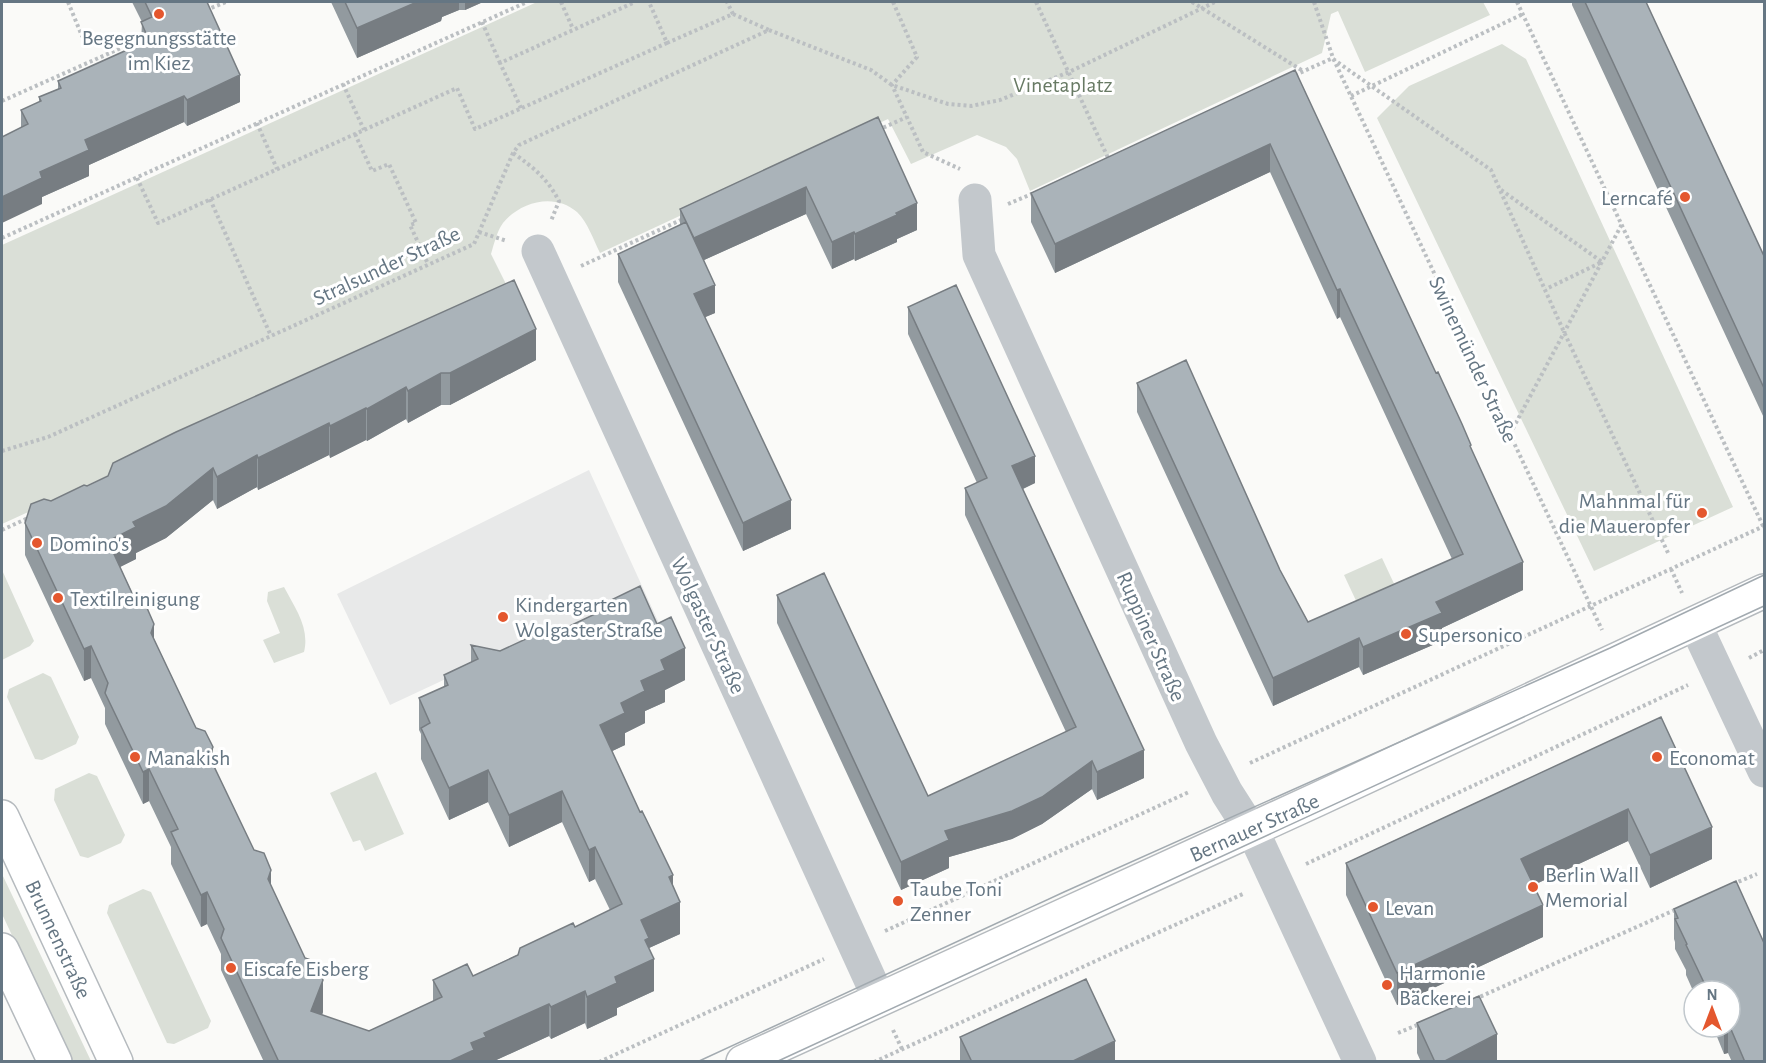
<svg xmlns="http://www.w3.org/2000/svg" width="1766" height="1063" font-family="'Alegreya Sans',sans-serif">
<rect width="100%" height="100%" fill="#fafaf8"/>
<path fill="#e8e9e9" d="M589,470L685,680L661,692L665,702L641,713L645,723L621,735L542,634L390,705L337,594Z"/>
<path fill="#dadfd7" d="M537,2H1483L1490,15L1365,72L1338,11L1331,14L1322,53L1030,191L1017,159L1006,147L977,135L911,164L888,119L600,253C593,239 588,223 577,212C554,192 520,202 503,223C497,231 494,244 491,254L510,292L2,524V245Z
M1502,44L1526,59L1733,507L1594,571L1377,118L1409,86Z
M1382,558L1397,590L1359,607L1344,575Z
M2,570L34,641L30,646L2,660Z
M284,587C295,608 310,628 304,652L274,663L263,640L280,633L267,601L268,592Z
M43,673L51,677L79,737L76,744L42,760L35,759L7,697L9,689Z
M376,772L404,834L365,851L360,840L353,842L330,793Z
M89,773L97,776L125,835L121,843L88,858L80,856L54,800L55,789Z
M2,874L91,1061H71L2,914Z
M143,889L151,892L211,1021L208,1028L174,1044L167,1043L107,913L109,905Z"/>
<g fill="none" stroke-linecap="round" stroke-linejoin="round">
<g stroke="#b5babe" stroke-width="36">
<path id="major" d="M2,817L116,1062
M2,950L55,1062
M743,1062L1316,800L1764,591"/>
</g>
<path stroke="#bbbfc2" stroke-width="4" stroke-dasharray="3 3" stroke-linecap="butt" d="M68,2L82,36L131,44L144,38
M561,2L573,29
M893,2L917,57L892,85L923,152L960,169
M1036,2L1110,162
M1192,2L1303,71
M1314,2L1333,58L1602,630
M1517,2L1764,528
M206,10L226,2
M733,14L769,30
M482,22L500,63
M667,43L733,14L727,2
M1333,59L1491,170L1564,332L1669,555
M1295,75L1333,58
M343,84L364,130
M1351,96L1523,14
M2,101L130,44
M521,108L500,63L635,2
M257,123L277,169
M878,130L907,117
M355,134L372,171L389,164L416,223L410,225L428,264
M513,153C534,168 547,178 559,201L551,221
M137,178L158,223L457,88L475,129L667,43L649,2
M1501,190L1602,262L1546,289
M210,199L271,336
M1008,204L1034,193
M479,232L507,241
M2,238L527,2
M581,266L683,219
M1510,434L1622,224
M2,451L48,437L474,244L513,153L519,145L769,30L871,70L892,85L948,104L971,106L1000,100L1069,72L1215,2
M2,530L28,518
M1671,569L1682,593
M1749,658L1764,650
M1250,763L1764,526
M1306,864L1688,685
M1733,884L1757,874
M885,931L1189,792
M1475,999L1677,909
M893,1030L902,1049
M1398,1033L1422,1023
M599,1062L824,959
M874,1062L1245,893"/>
<path stroke="#c3c8cc" stroke-width="33" d="M975,200L979,255L1201,743L1227,793L1257,840L1360,1062
M538,251L879,999
M1695,624L1764,771"/>
<use href="#major" stroke="#fff" stroke-width="33"/>
<path stroke="#a2aab0" stroke-width="1.5" d="M697,1062L1064,892L1610,648L1764,575
M776,1062L1764,606"/>
</g>
<path fill="#929a9f" d="M132,2H207L240,102L187,126L184,122L89,165V176L42,197V204L21,127V110L39,102V97L58,89V81L141,44L142,22Z
M331,2H483L465,10H459L442,17L441,21L357,58Z
M1572,2H1646L1764,256V418L1572,5Z
M1295,70L1471,449L1523,590L1442,628V641L1363,675L1359,667L1273,706L1137,412V383L1280,570L1308,622L1452,559L1340,317L1337,319L1270,172L1055,273L1031,222V193Z
M878,117L917,230L897,239V242L855,261L854,259L832,269L806,214L704,260L715,313L705,317L791,529L743,551L618,282V254L680,225V209Z
M514,280L536,360L450,405H441L408,423L406,419L367,441L366,440L330,458L329,455L258,490L257,487L217,509L213,500L166,538L136,553V559L120,567L271,887L323,1012L322,1015L369,1031L433,1002V980L473,976L610,910L595,879L589,882L562,822L509,847L488,802L449,820L421,759V734L419,730V698L444,687V675L471,662V645L500,651L557,632L607,608V602L657,624L685,680L665,690V702L645,711V723L625,733V745L612,751L673,888L680,934L649,948L654,991L617,1008V1015L587,1029L585,1023L551,1039L549,1036L492,1062H264L221,970V954L207,924L201,927L171,864V847L149,801L143,804L105,724V708L91,678L84,681L25,555V523L51,501L87,486Z
M908,307L1035,483L1023,489L1144,778L1097,800L1092,789L1042,824L1012,839L949,857V868L901,890L777,623V595L928,796L1066,732L965,515V488L977,483L908,334Z
M1661,717L1712,859L1650,888L1628,841L1534,885L1543,937L1397,1005L1346,895V863Z
M1736,881L1764,943V1062H1732L1728,1053L1724,1054L1713,1027L1711,1028L1710,1027H1730V991H1694V993L1686,975V970L1675,949V942L1674,939V909Z
M1417,1023L1497,1062H1421L1417,1053Z
M960,1037L1115,1062H960Z"/>
<path fill="#777d82" d="M417,2H459V10L442,17L441,21L357,58V28Z
M465,2H483L465,10Z
M240,75V102L187,126V100Z
M184,96V122L89,165V176L42,197V204L2,223V197L85,140Z
M1270,144V172L1055,273V244Z
M806,187V214L693,265V238Z
M917,203V230L897,239V242L855,261V234L896,213Z
M854,232V259L832,269V242Z
M715,285V313L694,322V294Z
M1340,289V317L1337,319V290Z
M536,329V360L450,405V373Z
M441,373V405L408,423V391Z
M406,387V419L367,441V409Z
M366,408V440L330,458V426Z
M329,423V455L258,490V458Z
M257,455V487L217,509V477Z
M1035,456V483L1012,494V466Z
M213,468V500L166,538L136,553V559L108,573V541L133,522Z
M791,500V529L743,551V523Z
M1523,562V590L1442,628V641L1363,675V647L1436,602Z
M154,624V656L151,633Z
M1359,638V667L1273,706V678Z
M91,646V678L84,681V649Z
M685,648V680L665,690V702L645,711V723L625,733V745L600,757V725L641,681L661,660Z
M213,747V779L209,756Z
M1144,750V778L1097,800V772Z
M1092,761V789L1042,824L1012,839L949,857V868L901,890V862L945,831Z
M149,769V801L143,804V772Z
M488,770V802L449,820V788Z
M562,791V822L509,847V815Z
M1628,809V841L1521,891V859Z
M1712,827V859L1650,888V855Z
M595,847V879L589,882V850Z
M271,870V902L268,879Z
M673,875V905L680,902V934L649,948V961L654,959V991L617,1008V1015L587,1029V997L615,977L641,920L669,877Z
M207,892V924L201,927V895Z
M1543,905V937L1397,1005V973Z
M323,980V1012L311,1043V1011Z
M585,991V1023L551,1039V1007Z
M549,1004V1036L492,1062H448L484,1033Z
M1724,1027H1728V1053L1724,1054Z
M1497,1034V1062H1443Z
M1115,1041V1062H1071Z"/>
<path fill="#aab3b9" stroke="#777d82" stroke-width="1.5" d="M145,2H207L240,75L187,100L184,96L85,140L89,150L40,172L42,178L2,197V137L28,124L21,110L41,101L39,97L61,88L58,81L149,40L141,22L152,17Z
M345,2H417L357,28Z
M1585,2H1646L1764,256V388Z
M1295,70L1436,373L1438,372L1462,424L1471,445L1470,446L1523,562L1436,602L1442,613L1363,647L1359,638L1273,678L1137,383L1186,360L1280,570L1308,622L1463,554L1340,289L1337,290L1270,144L1055,244L1031,193Z
M878,117L917,203L896,213L897,215L855,234L854,232L832,242L806,187L694,238L680,209Z
M686,222L715,285L694,294L791,500L743,523L618,254Z
M514,280L536,329L450,373H441L408,391L406,387L367,409L366,408L330,426L329,423L258,458L257,455L217,477L213,468L166,506L133,522L136,527L108,541L137,604L147,608L154,624L151,633L196,728L205,731L213,747L209,756L254,850L264,853L271,870L268,879L305,958L314,961L323,980L311,1011L369,1031L442,997L433,980L467,964L473,976L518,955L520,948L573,923L575,927L622,904L595,847L589,850L562,791L509,815L488,770L449,788L421,728L430,723L419,698L448,685L444,675L478,659L471,645L500,651L554,626L557,632L610,607L607,602L640,586L657,624L671,617L685,648L661,660L665,670L641,681L645,691L621,703L625,713L600,725L640,812L642,811L646,819L673,875L669,877L680,902L641,920L649,938L645,940L654,959L615,977L617,983L587,997L585,991L551,1007L549,1004L484,1033L486,1037L471,1043L474,1050L448,1062H279L221,938L224,929L207,892L201,895L171,832L178,829L149,769L143,772L105,693L108,683L91,646L84,649L25,523L31,504L44,499L51,501L84,485L87,486L108,476L113,463L176,432Z
M956,285L1035,456L1012,466L1144,750L1097,772L1092,761L1042,797L1012,811L945,831L949,840L901,862L777,595L824,573L928,796L1076,727L965,488L987,478L908,307Z
M1661,717L1712,827L1650,855L1628,809L1521,859L1543,905L1397,973L1346,863Z
M1736,881L1764,943V1062H1745L1730,1027V991H1708L1686,945L1687,944L1675,919L1678,918L1674,909Z
M1086,979L1115,1041L1071,1062H972L960,1037Z
M1479,996L1497,1034L1443,1062H1435L1417,1023Z"/>
<g fill="#e4572e" stroke="#fff" stroke-width="2">
<circle cx="159" cy="14" r="6"/>
<circle cx="1685" cy="197" r="6"/>
<circle cx="1702" cy="513" r="6"/>
<circle cx="37" cy="543" r="6"/>
<circle cx="58" cy="598" r="6"/>
<circle cx="503" cy="617" r="6"/>
<circle cx="1406" cy="634" r="6"/>
<circle cx="135" cy="757" r="6"/>
<circle cx="1657" cy="757" r="6"/>
<circle cx="1533" cy="887" r="6"/>
<circle cx="898" cy="901" r="6"/>
<circle cx="1373" cy="907" r="6"/>
<circle cx="231" cy="968" r="6"/>
<circle cx="1387" cy="985" r="6"/>
</g>
<g text-anchor="middle" stroke-width="6" stroke-linejoin="round" paint-order="stroke">
<g font-size="22" fill="#657683" stroke="#fff" text-anchor="start">
<text x="159" y="45" text-anchor="middle">Begegnungsstätte<tspan x="159" dy="25">im Kiez</tspan></text>
<text x="1673" y="205" text-anchor="end">Lerncafé</text>
<text x="1690" y="508" text-anchor="end">Mahnmal für<tspan x="1690" dy="25">die Maueropfer</tspan></text>
<text x="49" y="551">Domino's</text>
<text x="70" y="606">Textilreinigung</text>
<text x="515" y="612">Kindergarten<tspan x="515" dy="25">Wolgaster Straße</tspan></text>
<text x="1418" y="642">Supersonico</text>
<text x="147" y="765">Manakish</text>
<text x="1669" y="765">Economat</text>
<text x="1545" y="882">Berlin Wall<tspan x="1545" dy="25">Memorial</tspan></text>
<text x="910" y="896">Taube Toni<tspan x="910" dy="25">Zenner</tspan></text>
<text x="1385" y="915">Levan</text>
<text x="243" y="976">Eiscafe Eisberg</text>
<text x="1399" y="980">Harmonie<tspan x="1399" dy="25">Bäckerei</tspan></text>
</g>
<g font-size="22" fill="#687a64" stroke="#fff">
<text x="1063" y="92">Vinetaplatz</text>
</g>
<g font-size="22" fill="#657683" stroke="#fff">
<text transform="translate(386 265) rotate(-25)" y="8">Stralsunder Straße</text>
<text transform="translate(1474 359) rotate(65)" y="8">Swinemünder Straße</text>
<text transform="translate(709 625) rotate(65)" y="8">Wolgaster Straße</text>
<text transform="translate(1152 636) rotate(66)" y="8">Ruppiner Straße</text>
<text transform="translate(1254 827) rotate(-24)" y="8">Bernauer Straße</text>
<text transform="translate(59 939) rotate(65)" y="8">Brunnenstraße</text>
</g>
</g>
<rect width="1766" height="1063" fill="none" stroke="#657683" stroke-width="6"/>
<g transform="translate(1712 1009)"><circle r="28" fill="#ffffff" stroke="#c1c8cd" stroke-width="1.5"/>
<path d="M0-4.5L10 22L0 15L-10 22Z" fill="#e4572e"/>
<text y="-9" font-size="16" font-weight="bold" text-anchor="middle" fill="#657683">N</text>
</g>
</svg>
